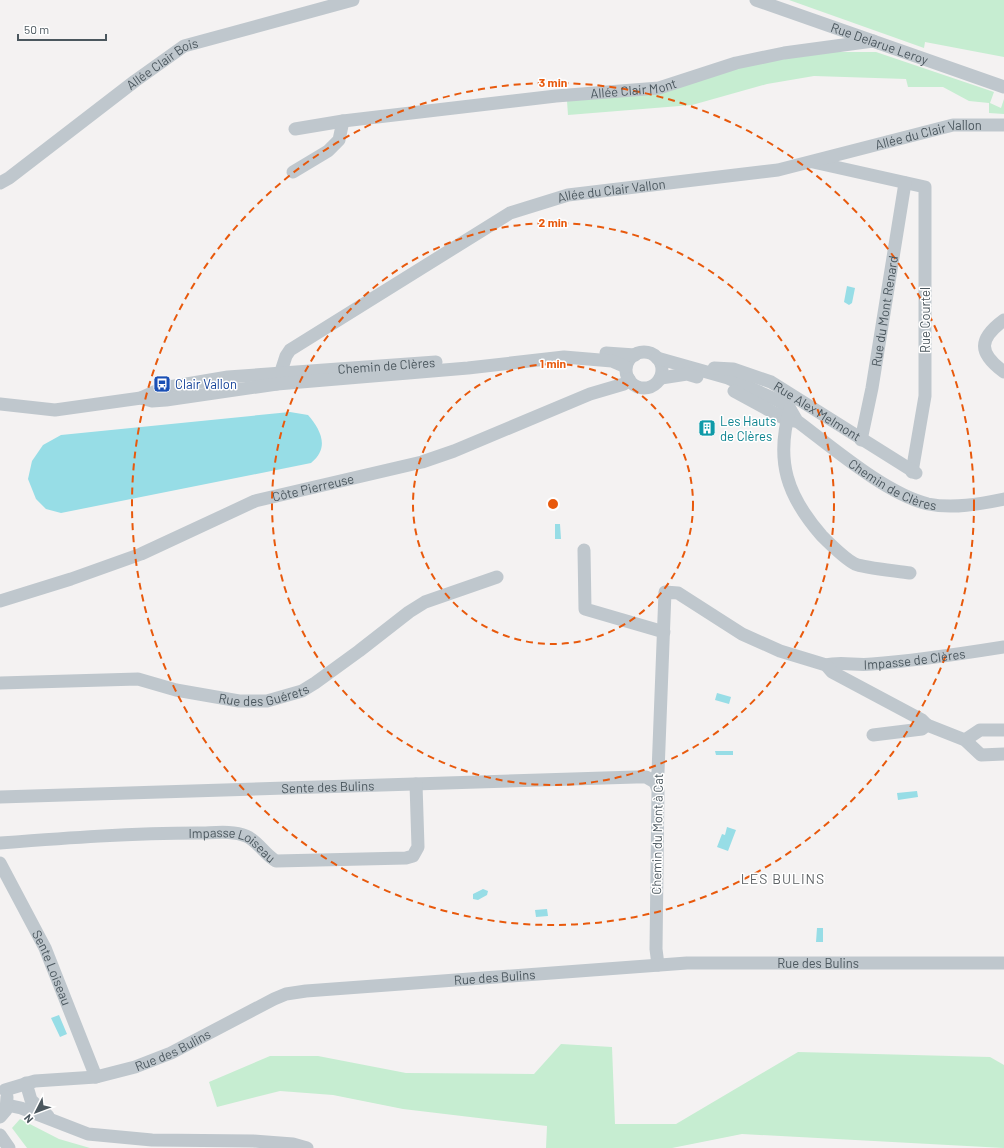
<svg xmlns="http://www.w3.org/2000/svg" width="1004" height="1148" font-family="Barlow,sans-serif">
<rect width="100%" height="100%" fill="#f4f2f2"/>
<path fill="#c6edd1" d="M789,0H1004V57L925,42L924,48Z
M812,52H876L994,92L990,103L1001,108L1004,99V114L989,113V103L969,101L943,87H908L906,79L814,76L767,84L692,105L568,115L567,101Z
M561,1044L612,1047L615,1124H676L798,1052L990,1057L1004,1065V1148L742,1134L672,1148H546L547,1126L403,1109L333,1095L280,1091L217,1107L209,1082L270,1056H318L406,1073L534,1074Z
M20,1119L59,1139L90,1148H27L12,1128Z"/>
<path fill="#97dde6" d="M847,286L855,288L852,303L849,305L844,302Z
M290,412L308,415C321,430 330,448 311,463L61,513L46,509L36,499L28,479L32,461L43,445L61,435Z
M555,524H560L561,539H555Z
M717,693L731,697L729,704L715,700Z
M715,751H733V755H716Z
M917,791L918,797L898,800L897,793Z
M727,827L736,830L728,851L717,847L722,834L725,835Z
M483,889L488,891L487,895L478,900L473,899V894Z
M547,909L548,916L536,917L535,910Z
M817,928H823V942H816Z
M59,1015L67,1034L60,1037L51,1018Z"/>
<g fill="none" stroke-linecap="round" stroke-linejoin="round">
<g stroke="#bfc7cd" stroke-width="13">
<path id="s1" d="M756,0L1004,87"/>
<path id="s2" d="M295,129L343,121L556,96L659,88L736,63L784,53L873,41"/>
<path d="M813,162L925,187V396L912,472"/>
<path d="M293,172L328,151L339,140L343,121"/>
<path id="s3" d="M0,183L9,178L135,81L184,46L353,0"/>
<path d="M1004,320C978,339 978,353 1004,372"/>
<circle cx="644" cy="370" r="18"/>
<path d="M606,353L635,355"/>
<path id="s4" d="M657,358L728,378L748,387L779,401L790,409L797,421C832,447 886,494 928,504C953,509 980,504 1004,499"/>
<path id="s5" d="M714,368L733,369L771,382L916,473"/>
<path d="M661,378L687,374L697,377"/>
<path id="s6" d="M277,384L286,356L290,350L510,213L568,195L778,170L953,125H1004"/>
<path d="M734,391L787,420L795,421"/>
<path id="s7" d="M141,398L163,388L228,377L436,362"/>
<path d="M0,404L55,410L141,398L152,401L166,400L277,384L468,368L564,357L612,361L626,367"/>
<path d="M790,409C775,461 787,496 822,536C830,544 845,559 855,564C864,568 898,571 910,573"/>
<path id="s8" d="M861,440L872,388L905,183"/>
<path d="M584,550L585,609L664,632"/>
<path id="s9" d="M0,601L71,579L141,554L255,501L422,462L454,451L590,394L624,384L629,379"/>
<path id="s10" d="M826,665C842,661 856,666 872,664C916,661 960,654 1004,647"/>
<path id="s11" d="M0,683L138,679L176,690L239,701H267L302,691L315,683L359,651L409,612L425,602L497,577"/>
<path d="M927,725L965,740L981,755L1004,754"/>
<path d="M965,740L980,730H1004"/>
<path id="s12" d="M0,797L636,777H646L655,782"/>
<path id="s13" d="M0,843C66,838 132,833 198,833C213,833 232,830 246,836C258,841 265,855 276,861L406,858L413,856L418,847L416,784"/>
<path id="s14" d="M0,863L45,948L96,1077"/>
<path d="M658,965L656,949L658,790L655,782L658,772L665,592L678,593L742,634L780,651L826,665L832,672L922,720L927,725L922,729L873,735"/>
<path d="M26,1083L31,1100L48,1116"/>
<path id="s15" d="M5,1090L35,1081L96,1077L135,1067L171,1053L274,999L286,994L306,991L687,963H1004"/>
<path d="M7,1105L21,1108L88,1134L152,1140L253,1141L293,1144L307,1148"/>
<path d="M0,1117L6,1110L7,1097"/>
<path d="M0,1135L9,1148"/>
</g>
</g>
<g fill="none" stroke="#e8590c" stroke-width="2" stroke-dasharray="7 5">
<circle cx="553" cy="504" r="140"/>
<circle cx="553" cy="504" r="281"/>
<circle cx="553" cy="504" r="421"/>
</g>
<defs>
<g id="bus-square" transform="scale(0.9)"><rect x="-9" y="-9" width="18" height="18" rx="4" fill="#1a4fb4" stroke="#fff"/><path d="M-5-6H5V4H4V6H2V4H-2V6H-4V4H-5ZM-3.5-4V0h7V-4ZM-3.5 1.2v1.5H-2V1.2ZM2 1.2v1.5H3.5V1.2Z" fill="#fff"/></g>
<g id="building-square" transform="scale(0.9)"><rect x="-9" y="-9" width="18" height="18" rx="4" fill="#0f9aa8" stroke="#fff"/><path d="M-4-6H4V6H1V3H-1V6H-4ZM-2.5-4.3h1.7v1.8h-1.7ZM.8-4.3h1.7v1.8H.8ZM-2.5-1h1.7V.8h-1.7ZM.8-1h1.7V.8H.8Z" fill="#fff"/></g>
</defs>
<g fill-rule="evenodd">
<use href="#bus-square" x="162" y="384"/>
<use href="#building-square" x="707" y="428"/>
</g>
<g text-anchor="middle" stroke-width="3" stroke-linejoin="round" paint-order="stroke">
<g font-size="13" fill="#4b575e" stroke="#fff">
<text dy="5" stroke="none"><textPath href="#s1" startOffset="131">Rue Delarue Leroy</textPath></text>
<text dy="5" stroke="none"><textPath href="#s3" startOffset="202">Allée Clair Bois</textPath></text>
<text dy="5" stroke="none"><textPath href="#s2" startOffset="341">Allée Clair Mont</textPath></text>
<text dy="5" stroke="none"><textPath href="#s6" startOffset="723">Allée du Clair Vallon</textPath></text>
<text dy="5" stroke="none"><textPath href="#s6" startOffset="400">Allée du Clair Vallon</textPath></text>
<text dy="5" stroke="none"><textPath href="#s8" startOffset="131">Rue du Mont Renard</textPath></text>
<text transform="translate(925 320) rotate(-90)" y="5">Rue Courtel</text>
<text dy="5" stroke="none"><textPath href="#s7" startOffset="249">Chemin de Clères</textPath></text>
<text dy="5" stroke="none"><textPath href="#s5" startOffset="114">Rue Alex Melmont</textPath></text>
<text dy="5" stroke="none"><textPath href="#s4" startOffset="273">Chemin de Clères</textPath></text>
<text dy="5" stroke="none"><textPath href="#s9" startOffset="334">Côte Pierreuse</textPath></text>
<text dy="5" stroke="none"><textPath href="#s10" startOffset="89">Impasse de Clères</textPath></text>
<text dy="5" stroke="none"><textPath href="#s11" startOffset="267">Rue des Guérets</textPath></text>
<text dy="5" stroke="none"><textPath href="#s12" startOffset="328">Sente des Bulins</textPath></text>
<text transform="translate(657 834) rotate(-89)" y="5">Chemin du Mont à Cat</text>
<text dy="5" stroke="none"><textPath href="#s13" startOffset="236">Impasse Loiseau</textPath></text>
<text dy="5" stroke="none"><textPath href="#s15" startOffset="834">Rue des Bulins</textPath></text>
<text dy="5" stroke="none"><textPath href="#s14" startOffset="117">Sente Loiseau</textPath></text>
<text dy="5" stroke="none"><textPath href="#s15" startOffset="510">Rue des Bulins</textPath></text>
<text dy="5" stroke="none"><textPath href="#s15" startOffset="174">Rue des Bulins</textPath></text>
</g>
<g font-size="13" fill="#164399" stroke="#fff" text-anchor="start">
<text x="175" y="389">Clair Vallon</text>
</g>
<g font-size="13" fill="#0d838f" stroke="#fff" text-anchor="start">
<text x="720" y="426">Les Hauts<tspan x="720" dy="15">de Clères</tspan></text>
</g>
<g font-size="14" letter-spacing="1" fill="#5f6366" stroke="#fff">
<text x="783" y="884">LES BULINS</text>
</g>
</g>
<circle cx="553" cy="504" r="6" fill="#e8590c" stroke="#fff" stroke-width="2"/>
<g font-size="12" text-anchor="middle" font-weight="bold" fill="#e8590c" stroke="#fff" stroke-width="3" stroke-linejoin="round" paint-order="stroke">
<text x="553" y="87">3 min</text>
<text x="553" y="227">2 min</text>
<text x="553" y="368">1 min</text>
</g>
<g transform="translate(36 1112) rotate(228)" stroke="#ffffff" stroke-width="3" paint-order="stroke">
<path d="M0-3L7 15L0 10L-7 15Z" fill="#4b575e"/>
<text y="-6" font-size="11" font-weight="bold" text-anchor="middle" fill="#4b575e">N</text>
</g>
<path d="M18 34v6h88v-6" fill="none" stroke="#4b575e" stroke-width="2"/>
<text x="24" y="34" font-size="12" fill="#4b575e" stroke="#ffffff" stroke-width="3" paint-order="stroke">50 m</text>
</svg>
